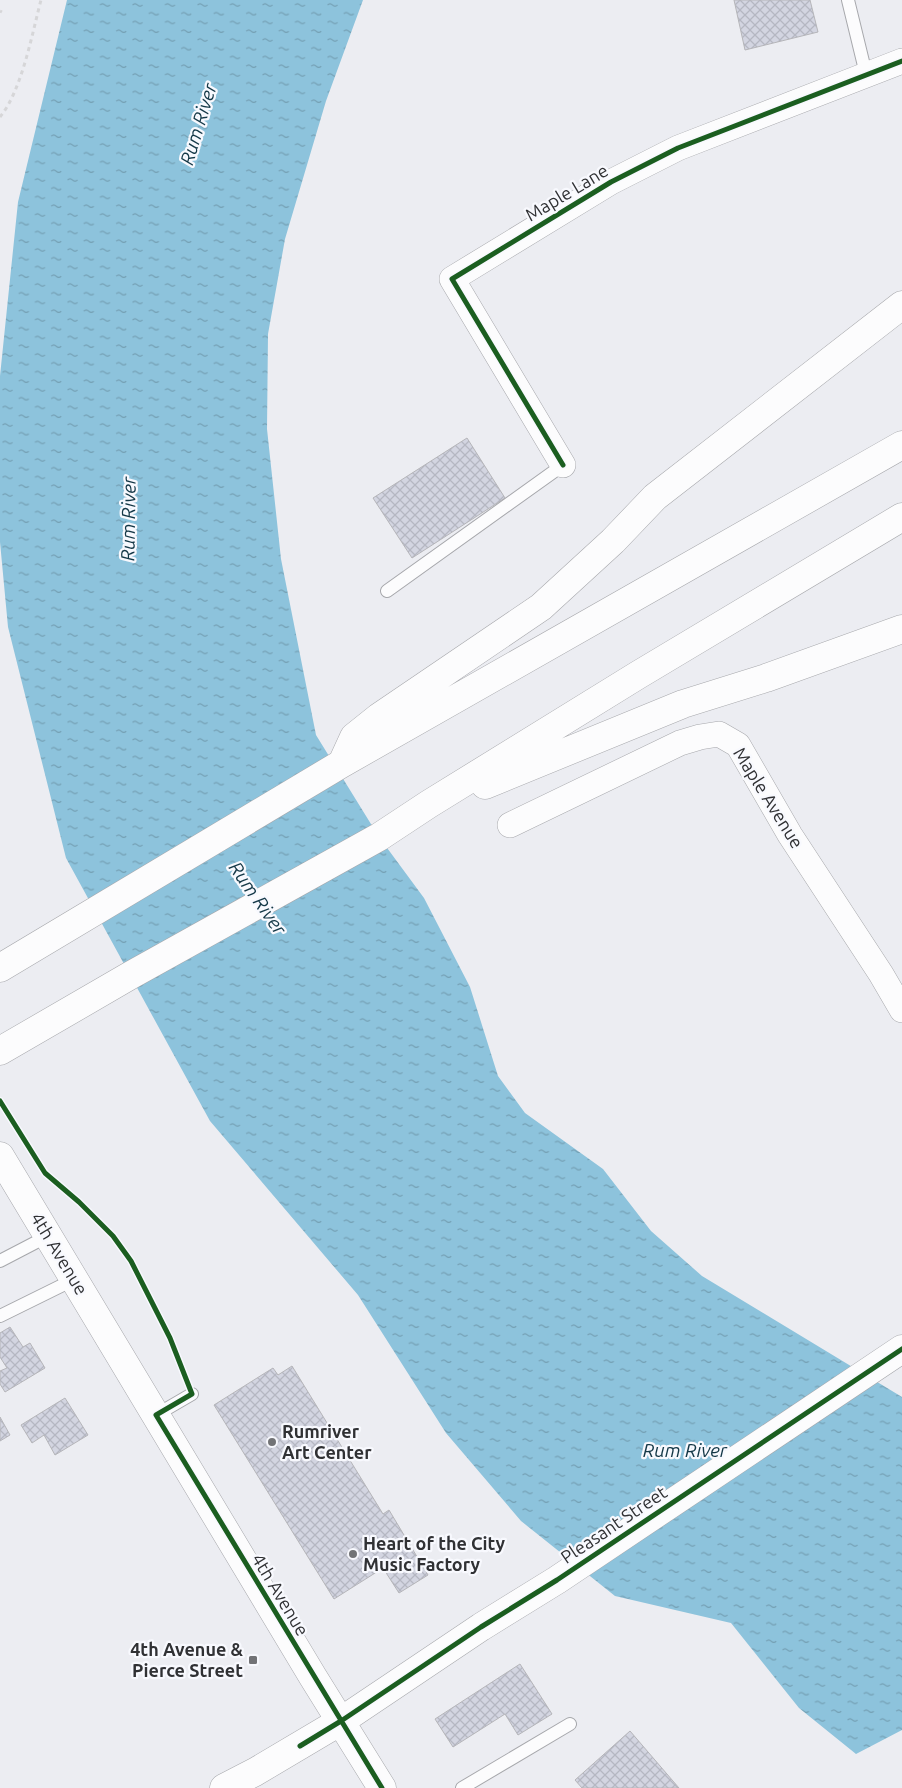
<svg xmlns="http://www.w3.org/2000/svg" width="902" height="1788" font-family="Ubuntu,sans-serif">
<defs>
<pattern id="water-ripples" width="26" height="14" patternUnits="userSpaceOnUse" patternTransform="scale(1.25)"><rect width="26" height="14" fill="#8dc3dc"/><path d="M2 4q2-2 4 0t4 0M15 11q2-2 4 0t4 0" fill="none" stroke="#749fb3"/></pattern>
<pattern id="building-cross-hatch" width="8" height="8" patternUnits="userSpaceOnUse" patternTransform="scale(1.25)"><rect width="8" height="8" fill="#d3d5e1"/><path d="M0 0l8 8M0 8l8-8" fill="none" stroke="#b5b7c2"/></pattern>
</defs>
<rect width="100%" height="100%" fill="#ecedf2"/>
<path fill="url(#water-ripples)" d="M67,0H363L326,101L285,239L268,334L267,429L281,559L316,735L379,837L424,898L470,987L498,1076L525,1113L603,1169L651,1231L702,1276L902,1397V1730L856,1754L799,1708L731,1623L615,1596L521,1521L446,1433L358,1295L210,1121L66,858L8,627L0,542V376L18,202Z"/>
<path fill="url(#building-cross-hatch)" stroke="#b5b5b9" d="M734,0H810L818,32L745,50Z
M467,438L505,498L412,558L373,498Z
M10,1327L23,1347L30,1343L45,1368L5,1392L0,1384V1371L7,1368L0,1357V1333Z
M292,1366L383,1514L389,1510L428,1575L399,1593L383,1568L334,1599L214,1405L273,1368L278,1375Z
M65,1398L88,1435L55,1455L44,1435L32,1443L21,1425Z
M0,1417L10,1435L0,1441Z
M520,1664L552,1714L518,1735L505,1714L453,1747L435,1719Z
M630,1731L679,1788H582L575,1780Z"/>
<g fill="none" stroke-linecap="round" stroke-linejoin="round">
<g stroke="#a7a8ac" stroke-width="14">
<path id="service" d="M848,0L866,74
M387,591L563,465
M0,1261L48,1236
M0,1316L75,1279
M156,1415L192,1394
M462,1788L570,1724"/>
</g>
<g stroke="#a7a8ac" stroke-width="26">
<path id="minor" d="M563,465L452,279L611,182L678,148L902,61
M510,825L680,743L700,737L719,734L738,745L790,835L881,974L902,1010"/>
</g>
<g stroke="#a7a8ac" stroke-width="29">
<path id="tertiary" d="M0,1156L313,1677L382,1788
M224,1788L255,1772L341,1721L481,1627L557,1580L902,1349"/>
</g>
<g stroke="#a7a8ac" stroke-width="29">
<path id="motorway" d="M343,761L354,737L379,717L541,607L613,541L655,497L902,305
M485,785L683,704L766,678L902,629
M0,968L341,764L902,445
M0,1051L131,975L379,837L429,804L638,675L902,517"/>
</g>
<path stroke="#d6d6d8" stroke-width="3" stroke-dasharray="4 4" stroke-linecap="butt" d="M0,11L2,12
M0,117C22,90 32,34 41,0"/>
<use href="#service" stroke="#fcfcfd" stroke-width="12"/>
<use href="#minor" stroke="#fcfcfd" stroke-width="25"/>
<use href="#tertiary" stroke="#fcfcfd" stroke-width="28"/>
<use href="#motorway" stroke="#fcfcfd" stroke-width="28"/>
<g stroke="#f8f9fe" stroke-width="8">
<path id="cycleway" d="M563,465L452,279L611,182L678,148L902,61
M0,1101L45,1173L79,1202L113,1236L131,1261L170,1338L192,1394L156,1415L382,1788
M300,1746L341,1721L481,1627L557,1580L902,1349"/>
</g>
<use href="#cycleway" stroke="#1b5e20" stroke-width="5"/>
</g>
<g fill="#727376" stroke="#f8f9fe" stroke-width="2">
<circle cx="272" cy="1442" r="5"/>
<circle cx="353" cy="1554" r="5"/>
<rect x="248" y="1655" width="10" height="10" rx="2.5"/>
</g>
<g text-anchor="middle" stroke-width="4.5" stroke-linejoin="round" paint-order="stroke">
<g font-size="18" fill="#303134" stroke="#f8f9fe">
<text transform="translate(567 193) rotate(-31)" y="6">Maple Lane</text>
<text transform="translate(768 798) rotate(58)" y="6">Maple Avenue</text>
<text transform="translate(59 1254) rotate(59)" y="6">4th Avenue</text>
<text transform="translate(614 1525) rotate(-34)" y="6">Pleasant Street</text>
<text transform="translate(280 1595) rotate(59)" y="6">4th Avenue</text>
</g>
<g font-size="18" font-weight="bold" fill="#303134" stroke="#f8f9fe" text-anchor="start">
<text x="282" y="1438">Rumriver<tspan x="282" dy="21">Art Center</tspan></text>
<text x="363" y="1550">Heart of the City<tspan x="363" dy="21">Music Factory</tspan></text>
<text x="243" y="1656" text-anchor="end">4th Avenue &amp;<tspan x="243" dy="21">Pierce Street</tspan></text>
</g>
<g font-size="19" font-style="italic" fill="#143847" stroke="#f8f9fe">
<text transform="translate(198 124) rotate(-73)" y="7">Rum River</text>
<text transform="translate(128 519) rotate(-89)" y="7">Rum River</text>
<text transform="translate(258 898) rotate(55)" y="7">Rum River</text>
<text x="685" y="1457">Rum River</text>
</g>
</g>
</svg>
